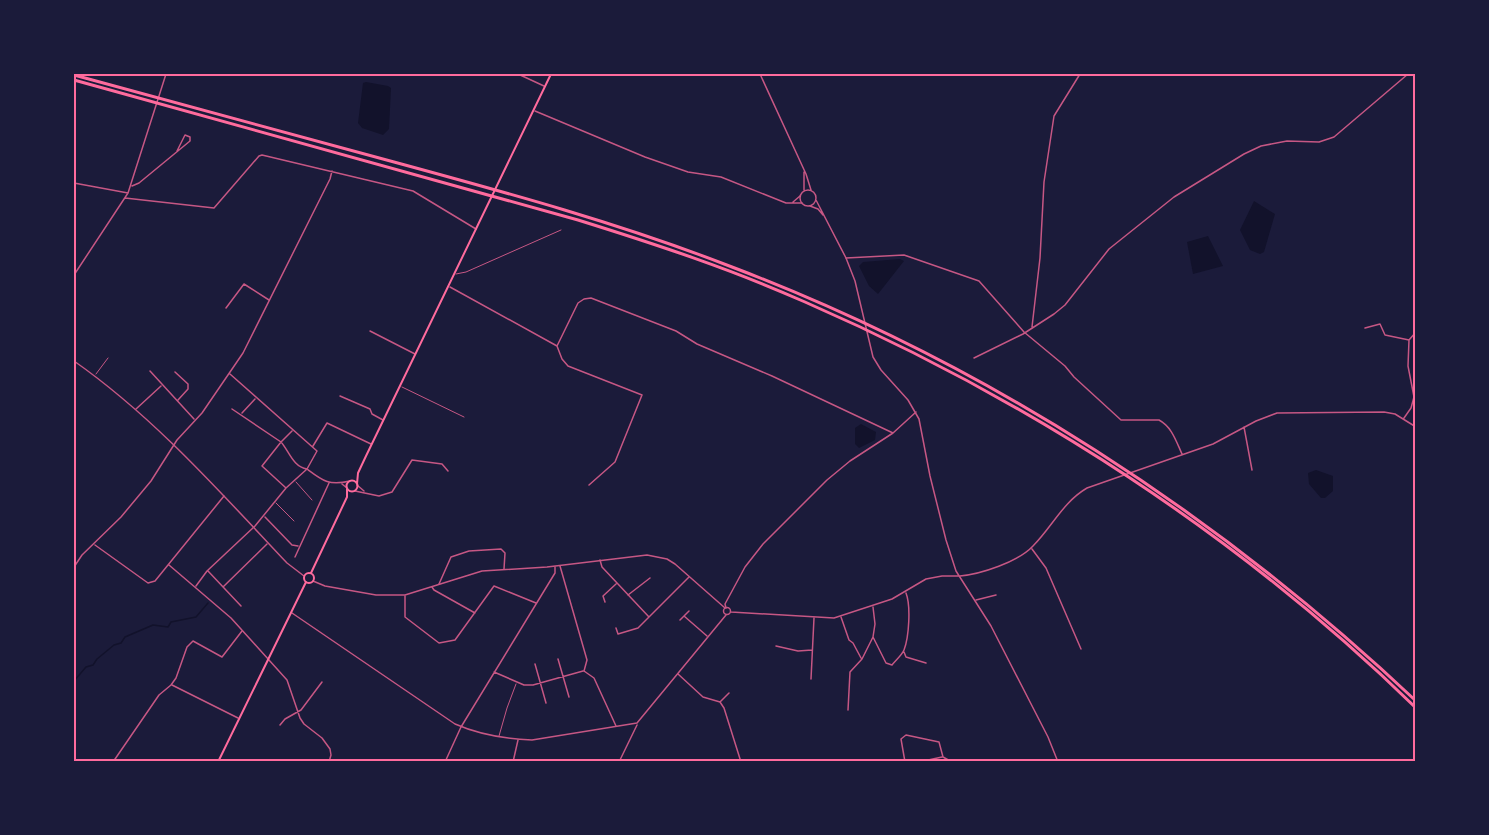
<svg xmlns="http://www.w3.org/2000/svg" width="1489" height="835" font-family="Ubuntu,sans-serif">
<rect width="100%" height="100%" fill="#1b1b3a"/>
<path fill="#12122b" d="M366,82L388,86L391,88L389,129L383,135L362,128L358,123L363,83Z
M1254,201L1275,214L1264,252L1260,254L1250,250L1240,230Z
M1208,236L1223,266L1193,274L1187,242Z
M900,259L904,261L878,294L869,286L859,266L863,262Z
M861,424L876,432L875,440L859,448L855,444V428Z
M1316,470L1333,476V491L1325,498H1321L1309,484L1308,473Z"/>
<g fill="none" stroke-linecap="round" stroke-linejoin="round">
<path stroke="#12122b" stroke-width="1.5" d="M74,681L86,667L93,665L97,659L114,645L121,643L125,637L153,625L168,627L171,622L196,617L208,603"/>
<path stroke="#c65784" stroke-width="1" d="M456,274L466,272L561,230
M96,374L108,358
M402,387L464,417
M296,482L312,500
M276,503L294,521
M499,736L507,708L516,684"/>
<path stroke="#c65784" stroke-width="1.5" d="M518,74L544,86
M535,111L645,157L688,172L721,177L786,203H802
M74,183L128,193
M132,186L139,183L190,141V137L185,135L177,151
M125,198L214,208L259,156L262,155L413,191L476,229
M793,202L800,196
M846,258L904,255L979,281L1024,332L1065,366L1074,377L1121,420H1159C1172,427 1176,441 1182,454
M74,275L128,193L166,74
M450,287L557,346L562,359L568,366L642,395L615,462L589,485
M226,308L244,284L269,300
M1032,327L1040,258L1044,182L1054,116L1080,74
M1365,328L1380,324L1385,335L1409,340
M370,331L415,354
M557,346L578,303L584,299L591,298L676,331L697,344L772,376L893,433
M974,358L1023,334L1054,314L1065,305L1109,249L1174,197L1244,154L1261,146L1287,141L1319,142L1334,137L1408,74
M150,371L194,419
M175,372L188,384V389L178,400
M230,374L317,451L307,469C293,467 289,451 281,442L262,466L286,488
M340,396L370,409L372,414L383,420
M136,409L161,386
M232,409L281,442L292,431
M242,413L255,399
M1404,418L1411,408L1414,397L1408,366L1409,340L1416,332
M1244,427L1252,470
M313,446L327,423L371,444
M342,484L347,488
M357,485L364,491
M355,491L379,496L392,492L412,460L442,464L448,471
M265,517L292,545L298,546
M95,545L148,583L155,581L224,496
M1032,549L1046,568L1081,649
M295,557L329,483
M600,560L602,567L649,617
M169,565L231,618L287,680L300,718L304,724L322,738L330,749L331,755L329,762
M560,566L587,660L584,671L594,678L616,726
M74,567L82,555L121,517L151,481L177,440L202,413L243,353L330,179L332,171
M208,571L241,606
M960,576C981,574 1018,562 1033,546C1052,527 1063,502 1087,488L1213,444L1256,421L1277,413L1384,412L1395,414L1416,427
M439,584L451,557L469,551L501,549L505,553L504,569
M196,586L207,571L255,526L286,488L307,469C323,481 329,486 350,481
M223,587L267,544
M432,587L434,590L475,613
M628,595L650,578
M405,596V617L439,643L455,640L494,586L536,603
M976,600L996,595
M605,602L603,596L616,584
M726,608L725,604L745,567L763,544L827,480L850,461L893,433L916,412
M684,616L707,636
M841,617L849,640L853,643L861,658
M680,620L689,611
M616,628L618,634L638,628L689,577
M873,637L886,663L892,665C895,661 902,655 904,650C909,637 911,606 906,593
M776,646L798,651L812,650
M904,652L906,657L926,663
M558,659L569,697
M535,664L546,703
M494,672L524,685H533L583,671
M678,674L703,697L720,702L724,708L741,762
M811,679L814,618
M172,685L238,718
M720,702L729,693
M848,710L850,672L862,659L873,637L875,624L873,607
M280,725L285,719L301,710L322,682
M1007,761V762
M113,762L159,695L171,685L176,678L187,647L193,641L222,657L242,631
M445,762L461,727L555,573V567
M513,762L518,740
M905,762L901,739L906,735L939,742L943,757L952,762
M919,762L942,757"/>
<path stroke="#c65784" stroke-width="1.5" d="M760,74L806,174L811,190
M800 198a8 8 0 1 1 16 0a8 8 0 1 1-16 0Z
M804,190V172
M816,200L846,258L855,281L873,357L881,370L908,400L919,419L930,476L946,540L956,571L991,626L1048,737L1058,762
M810,206L818,209L823,215
M74,361C154,417 220,492 287,563L304,576
M313,581L325,586L376,595H405L482,571L547,567L647,555L667,559L675,564L725,608
M723.5 611a3.5 3.5 0 1 1 7 0a3.5 3.5 0 1 1-7 0Z
M731,612L834,618L892,599L926,579L942,576H958
M292,613L455,724C478,734 507,739 532,740L637,723L726,615
M619,762L637,725"/>
<path stroke="#ff6b9d" stroke-width="2" d="M346.5 486a5.5 5.5 0 1 1 11 0a5.5 5.5 0 1 1-11 0Z
M357,484L358,473L366,456L551,74
M311,573L347,497V489
M304 578a5 5 0 1 1 10 0a5 5 0 1 1-10 0Z
M218,762L306,582"/>
<path stroke="#ff6b9d" stroke-width="3" d="M74,75C180,104 287,133 394,162C508,193 622,224 732,267C987,364 1218,514 1416,701
M74,80L578,220C655,244 731,269 805,302C1030,400 1240,536 1416,708"/>
</g>
<rect width="1489" height="835" fill="none" stroke="#1b1b3a" stroke-width="150"/>
<rect x="75" y="75" width="1339" height="685" fill="none" stroke="#ff6b9d" stroke-width="2"/>
</svg>
